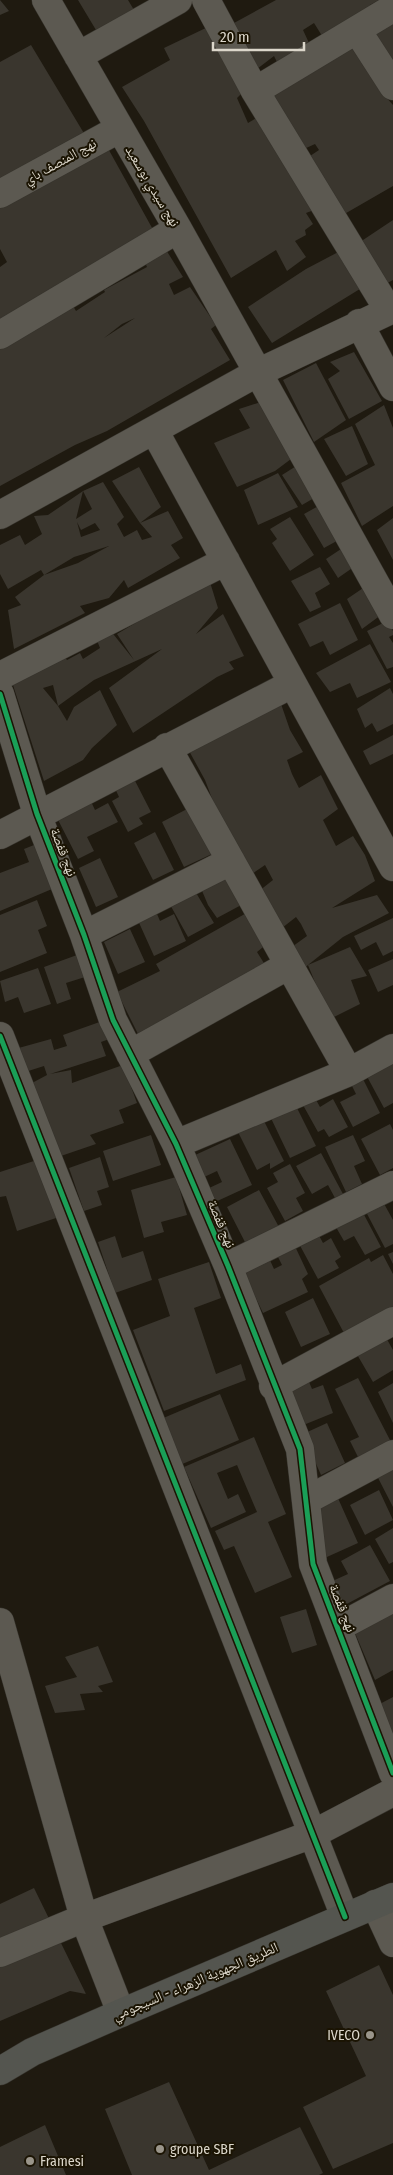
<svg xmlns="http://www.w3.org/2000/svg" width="393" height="2175" font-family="'Fira Sans Condensed','Noto Naskh Arabic',sans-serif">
<rect width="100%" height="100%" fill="#1f1a10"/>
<path fill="#3a362e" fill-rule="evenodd" d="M0,0L9,11L0,15Z
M78,0H128L134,10L99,35Z
M276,0H379L370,5L374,14L324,39L314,23L303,30L309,43L277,62L274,56L257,69L234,23Z
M393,17V65L374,30Z
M210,26L246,89L237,98L248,123L260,116L314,210L306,213L313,224L305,230L306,235L295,241L306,257L287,271L276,250L231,278L144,121L122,87L170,60L164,48Z
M359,36L386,97L393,105V186L341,216L307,158L319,150L315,144L304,149L266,86Z
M31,45L85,135L0,186V62Z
M105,143L156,235L0,323V267L7,262L0,249V197Z
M393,220V280L378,288L354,246Z
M163,245L183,277L169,284L174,295L190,287L216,325L211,329L230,360L107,431L75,445L0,486V339L69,299L76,311L105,292L104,290L147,267L142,256ZM135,318L104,338L122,324Z
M344,249L368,284L272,343L248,307L306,269Z
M354,352L382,401L349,419L328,379L340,371L330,362Z
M316,363L346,420L314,442L283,380Z
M261,402L295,456L275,471L237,487L214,443L250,428L239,409Z
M384,405L393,428V506L362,526L341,483L375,465L355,424Z
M352,426L368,464L346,476L324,439Z
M301,463L321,494L302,505L282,475Z
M139,467L161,507L140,523L112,481Z
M278,473L298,507L258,525L244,490Z
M103,482L124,517L117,524L124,537L137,530L142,540L152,537L140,523L168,511L183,538L171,545L180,558L128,588L124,580L109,598L80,606L85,613L14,649L8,610L21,605L15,597L44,575L41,570L8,589L0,574V545L20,535L25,545L42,534L34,516L48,515L83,491ZM83,491L92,509L76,519ZM77,522L81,530L95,523L100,530L81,537ZM109,546L78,563L44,575L74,557Z
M322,504L344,537L324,548L304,514Z
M290,517L314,555L290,571L272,543L277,539L270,529Z
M393,518V560L377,530Z
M347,545L358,564L338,578L326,559Z
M320,567L330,584L315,593L321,607L310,612L291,581Z
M209,579L218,608L196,634L223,614L244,656L229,662L234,669L217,677L133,733L109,688L162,649L94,680L58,706L67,721L74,707L100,690L117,725L92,748L83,760L44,781L12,682L61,652L67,660L80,653L83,659L100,648L96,638L110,630L134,660L117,634ZM53,685L58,706L43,688Z
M369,584L385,612L362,629L347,599Z
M340,603L358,640L330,655L323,641L310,647L298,624Z
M387,621L393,631V635L389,637L393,643V667L387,669L367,631Z
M370,644L391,682L357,698L350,683L330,692L316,673Z
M390,688L393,694V724L377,732L372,723L365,728L357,709Z
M280,701L290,730L303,752L287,760L292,774L299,788L321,775L338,809L323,820L336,846L353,836L365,855L375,881L332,908L377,895L389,913L343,937L308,965L350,947L367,976L351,980L360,1004L330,1019L308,965L301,971L289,949L307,936L301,924L296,917L282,928L259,891L273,880L265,865L252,874L216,809L205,780L188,749Z
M393,735V754L370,765L363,751Z
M131,773L151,812L139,818L143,824L128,832L112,801L119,797L112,782Z
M88,795L95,810L108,803L118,822L87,837L94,851L78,859L54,812Z
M189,808L212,854L184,867L162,822Z
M155,832L174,870L153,880L134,843Z
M34,845L52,889L0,911V873L29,862L24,849Z
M100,858L118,897L96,907L79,868Z
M227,876L245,903L217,918L208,905L200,886Z
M192,886L214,923L188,937L168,901Z
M37,900L47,926L38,930L47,953L0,972V915Z
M154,907L160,921L174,914L186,941L154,956L136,916Z
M250,911L268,943L257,952L267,968L138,1034L117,992L160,971L156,964Z
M393,918V951L383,956L376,942L361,950L354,936Z
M130,929L145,962L118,974L104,942Z
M77,955L85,977L66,983L71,999L57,1004L44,967Z
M393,959V985L378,992L368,970Z
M38,968L51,1004L24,1013L18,997L5,1002L0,981Z
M108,1019L115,1037L101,1042L106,1056L50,1074L71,1070L72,1083L123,1065L137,1103L119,1110L124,1123L90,1135L96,1144L58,1157L32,1083L47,1075L44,1066L22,1073L15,1049L51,1039L54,1050L67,1046L63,1035Z
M393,1057V1103L384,1108L364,1071Z
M360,1073L380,1113L353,1127L340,1102L356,1094L348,1078Z
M315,1098L320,1107L333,1099L348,1127L329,1137L324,1129L318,1132L303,1105Z
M294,1102L316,1146L290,1158L269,1114Z
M263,1119L284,1161L270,1169V1163L257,1170L238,1132Z
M390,1124L393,1130V1168L380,1175L361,1139Z
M151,1135L161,1165L113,1181L103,1151Z
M353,1135L365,1161L354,1166L362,1184L346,1192L325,1147Z
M230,1139L252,1185L213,1203L207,1189L222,1182L217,1171L202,1178L193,1156Z
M321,1153L343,1194L335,1198L328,1185L312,1194L296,1166Z
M100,1157L109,1187L97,1191L102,1205L84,1211L69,1168Z
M40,1159L59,1217L17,1231L6,1196L0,1197V1172Z
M290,1164L305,1193L296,1198L303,1211L285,1221L267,1188L278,1182L273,1173Z
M176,1177L187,1215L161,1222L164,1232L144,1238L131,1190Z
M259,1190L280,1229L247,1246L227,1207Z
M382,1200L393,1220V1244L385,1248L365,1210Z
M360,1207L381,1247L365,1255L354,1236L344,1241L333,1222Z
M316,1230L323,1243L331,1238L341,1257L335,1261L339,1268L318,1279L297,1240Z
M115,1236L122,1258L143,1251L152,1280L115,1293L98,1242Z
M293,1242L308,1274L302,1279L308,1292L263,1313L242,1269L268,1256L274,1269L282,1265L274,1249Z
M393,1252V1264L388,1254Z
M383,1255L393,1274V1312L345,1335L319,1286L369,1258L371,1262Z
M209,1262L221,1298L194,1308L216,1374L241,1364L246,1380L164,1411L133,1330L170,1316L158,1279Z
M313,1298L330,1334L301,1347L285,1312Z
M384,1334L393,1350V1370L373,1382L355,1351Z
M307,1377L312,1389L323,1385L333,1413L301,1426L286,1386Z
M358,1378L391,1442L359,1459L350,1441L359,1437L335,1389Z
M393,1383V1423L378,1392Z
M220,1394L239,1440L180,1465L161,1419Z
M327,1423L345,1463L321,1475L303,1434Z
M254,1437L286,1514L268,1522L292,1577L255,1593L234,1546L224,1550L215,1531L257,1512L237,1465L217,1473L228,1499L238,1494L246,1512L211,1528L184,1467Z
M393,1465V1507L376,1474Z
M379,1490L393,1520L365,1535L350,1505Z
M337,1496L358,1543L318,1561L314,1508Z
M393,1528V1562L389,1564L375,1539Z
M370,1545L390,1581L341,1607L328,1583L348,1574L341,1561Z
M306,1609L317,1645L292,1653L280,1617Z
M393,1609V1670L375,1680L355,1633Z
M98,1646L113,1682L98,1686L103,1692L80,1694L85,1710L55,1713L45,1686L77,1677L65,1657Z
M393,1697V1734L376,1706Z
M34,1888L86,1994L70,1991L0,2021V1904Z
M379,1965L393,1995V2143L333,2169L303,2107L366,2076L326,1991Z
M169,2082L209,2170L300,2127L323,2173L319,2175H132L105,2109Z
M45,2125L66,2175H0V2147Z"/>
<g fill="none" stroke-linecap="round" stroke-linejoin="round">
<g stroke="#37342d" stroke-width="29">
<path id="street" d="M46,0L178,229L393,615
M206,0L255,91L389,311
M357,30L393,86
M78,56L178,0
M255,91L393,8
M0,194L119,129
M359,323L393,387
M0,335L178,229
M154,430L393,867
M0,515L257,373L393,309
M0,676L226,561
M0,694L37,814L84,935L113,1020L176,1144L228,1266L300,1449L313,1564L393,1773
M167,747L349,1072
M0,835L292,684
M84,935L231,861
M0,1036L345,1917
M130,1054L289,965
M176,1144L349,1072L393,1048
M228,1266L393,1185
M273,1386L393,1321
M307,1500L393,1454
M0,1622L84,1918L121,2013
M339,1627L393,1598
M375,1904L393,1943
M0,1953L84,1918L313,1834L393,1792"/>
</g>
<g stroke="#37342d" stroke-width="29">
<path id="secondary" d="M0,2071L32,2052L121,2013L393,1897"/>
</g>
<use href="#street" stroke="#5c5951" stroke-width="28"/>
<use href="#secondary" stroke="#54554f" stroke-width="28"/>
<g stroke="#1b1403" stroke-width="8">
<path id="cycleway" d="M0,694L37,814L84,935L113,1020L176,1144L228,1266L300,1449L313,1564L393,1773
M0,1036L345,1917"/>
</g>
<use href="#cycleway" stroke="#1a9f57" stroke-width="5"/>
</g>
<g fill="#9a958a" stroke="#1b1403" stroke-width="2">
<circle cx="370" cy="2035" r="5"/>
<circle cx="160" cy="2149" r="5"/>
<circle cx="30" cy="2161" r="5"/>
</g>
<g text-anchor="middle" stroke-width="4" stroke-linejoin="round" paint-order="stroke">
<g font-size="14" fill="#dcd7cb" stroke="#1b1403">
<text transform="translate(60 161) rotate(-29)" y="5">نهج المنصف باي</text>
<text transform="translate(153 186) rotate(59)" y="5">نهج سيدي بوسعيد</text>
<text transform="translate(64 852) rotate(69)" y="5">نهج قفصة</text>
<text transform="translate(222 1224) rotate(67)" y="5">نهج قفصة</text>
<text transform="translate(343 1608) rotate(68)" y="5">نهج قفصة</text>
<text transform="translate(195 1981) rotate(-23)" y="5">الطريق الجهوية الزهراء - السيجومي</text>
</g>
<g font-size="14" fill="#dcd7cb" stroke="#1b1403" text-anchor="start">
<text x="360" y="2040" text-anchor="end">IVECO</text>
<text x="170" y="2154">groupe SBF</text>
<text x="40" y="2166">Framesi</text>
</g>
</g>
<path d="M213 42v8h91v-8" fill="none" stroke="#dcd7cb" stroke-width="2.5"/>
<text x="220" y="42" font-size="15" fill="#dcd7cb" stroke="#1b1403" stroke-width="4" paint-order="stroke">20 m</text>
</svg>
